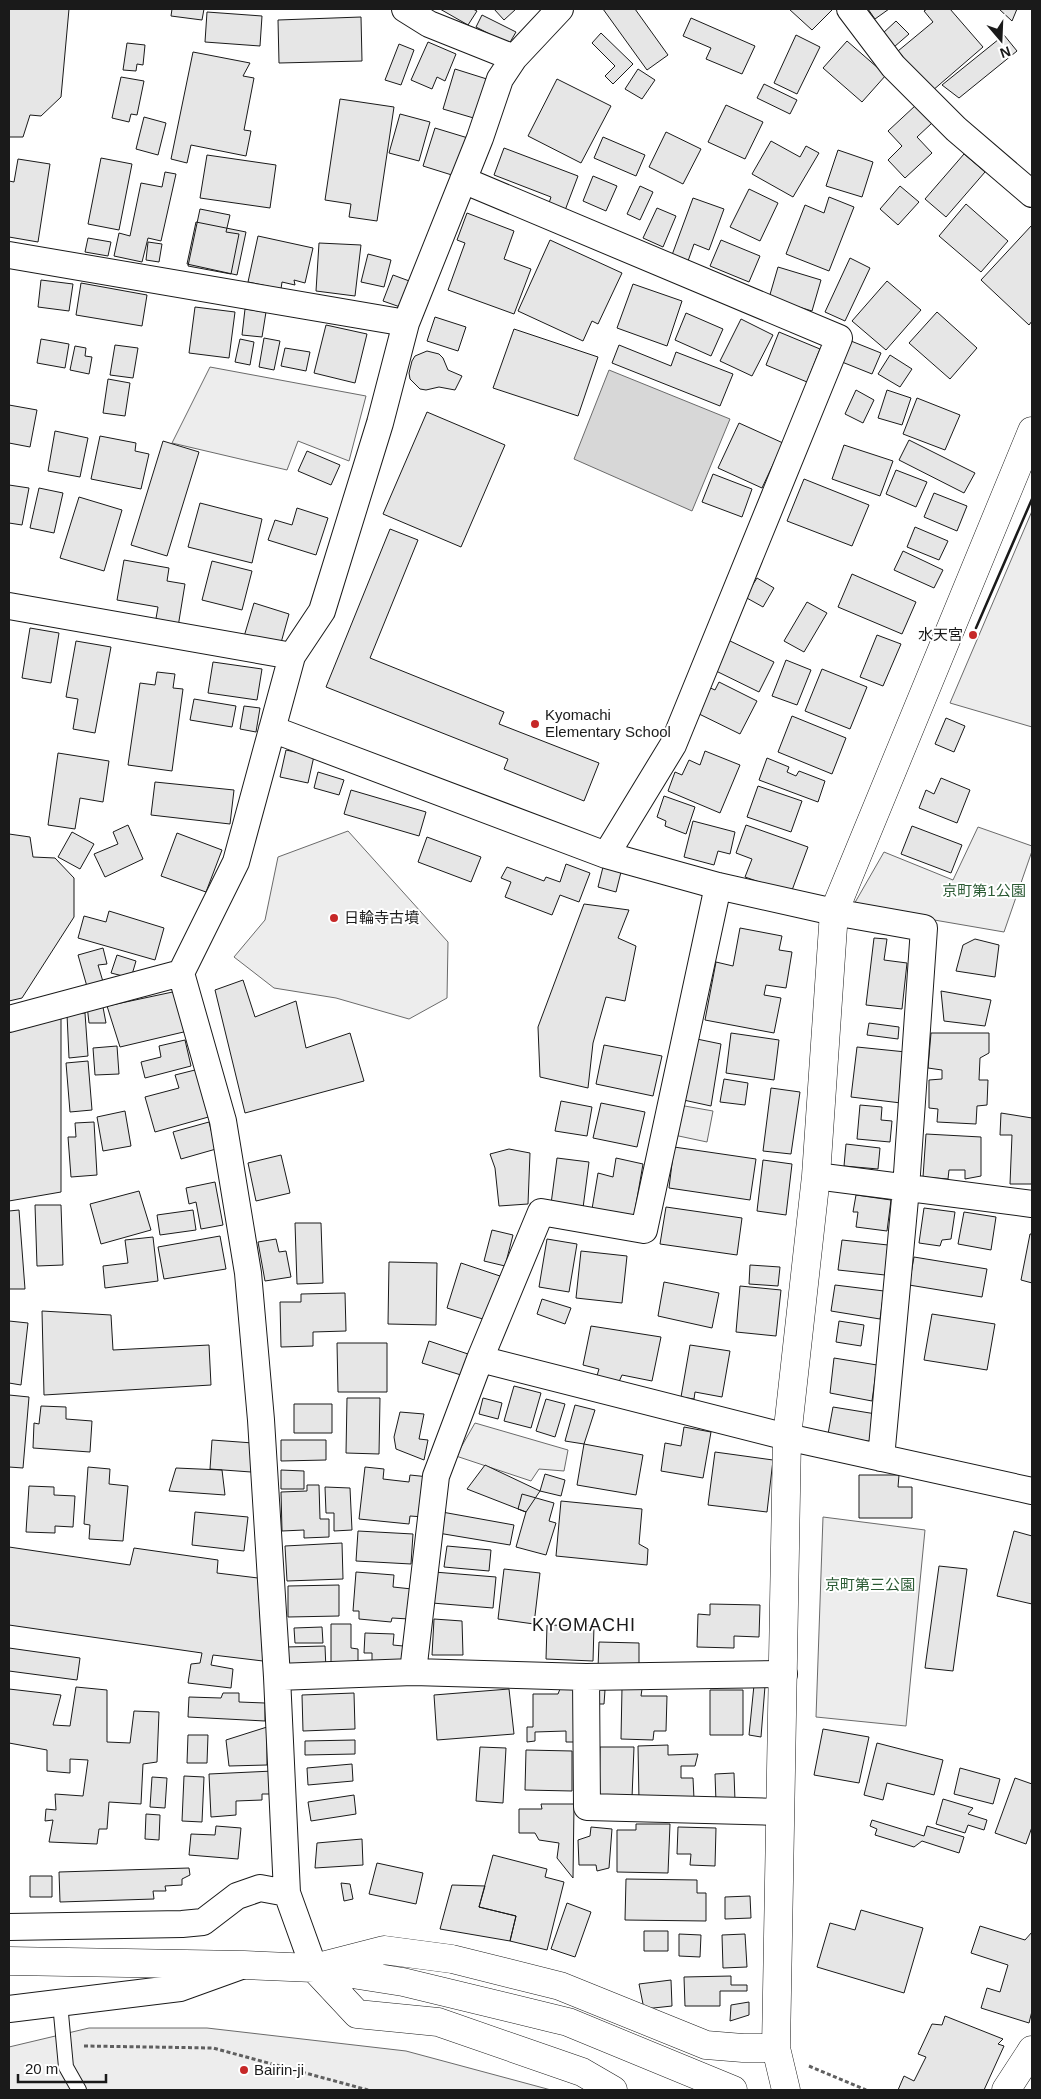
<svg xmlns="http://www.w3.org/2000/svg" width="1041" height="2099" font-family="Arial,'Noto Sans JP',sans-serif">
<rect width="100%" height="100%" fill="#fff"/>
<path fill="#ededed" stroke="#6a6a6a" d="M210,367L366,396L349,461L298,441L287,470L172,443Z
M1032,511V727L950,703Z
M978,827L1032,846V851L1004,932L853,906L884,852L953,880Z
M348,831L448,942L447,998L409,1019L336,998L274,988L234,957L265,920L278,857Z
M679,1105L713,1111L707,1142L674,1135Z
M475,1423L568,1450L564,1471L539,1469L531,1481L456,1456Z
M823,1517L925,1530L906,1726L816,1717Z
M89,2028H207L406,2051L551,2090H9V2047Z"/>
<path fill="#d7d7d7" stroke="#6a6a6a" d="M609,370L730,419L692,511L574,459Z"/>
<path fill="#e6e6e6" stroke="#1a1a1a" d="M9,9H69L61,97L41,116L30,115L23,137H9Z
M172,9H204L202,20L171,16Z
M440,9H473L477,11L468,25Z
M494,9H516L504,20Z
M603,9H635L668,55L647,70Z
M789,9H831L832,10L812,30Z
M868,9H889L875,19Z
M927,9H950L983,47L932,91L898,51L933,22L924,11Z
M999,9H1017L1012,21Z
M207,12L262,16L260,46L205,42Z
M482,15L516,32L509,44L476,27Z
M361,17L362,61L279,63L278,20Z
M691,18L755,46L742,74L706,59L711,48L683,36Z
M896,21L909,34L894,47L882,34Z
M601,33L633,64L613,84L605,76L615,66L592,43Z
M796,35L820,47L797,94L774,83Z
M1004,35L1017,51L959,98L942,85Z
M847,41L886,75L862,102L823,68Z
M428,42L456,54L445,81L437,77L432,89L411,80Z
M127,43L145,45L143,65L137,64L136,71L123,70Z
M399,44L414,50L401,85L385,80Z
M193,52L250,63L243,76L254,78L244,130L251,131L246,156L191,145L187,163L171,159Z
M455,69L490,80L477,119L443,109Z
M638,69L655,80L642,99L625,89Z
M121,77L144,81L137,115L131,114L129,122L112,118Z
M557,79L611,106L581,163L528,136Z
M764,84L797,100L790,114L757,98Z
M340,99L394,107L377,221L349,217L351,204L325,200Z
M726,105L763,122L745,159L708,142Z
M916,105L932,123L917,137L932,153L905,178L888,160L902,146L888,131Z
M400,114L430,122L419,161L389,153Z
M144,117L166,123L158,155L136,149Z
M435,128L468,138L455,176L423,166Z
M666,132L701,149L683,184L649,167Z
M603,137L645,155L636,176L594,158Z
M771,141L800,157L806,146L819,153L793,197L752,174Z
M504,148L578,176L564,213L548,206L551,197L494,175Z
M838,150L873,162L862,197L826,186Z
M964,154L985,172L946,217L925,199Z
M207,155L276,165L270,208L200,198Z
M101,158L132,164L119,230L88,224Z
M18,159L50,164L38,242L9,237V181L14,182Z
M165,172L176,174L161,241L148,238L142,262L114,256L119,233L130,236L141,183L162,187Z
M593,176L617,186L606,211L583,201Z
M640,186L653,192L640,220L627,214Z
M900,186L919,202L898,225L880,209Z
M749,189L778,203L760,241L730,227Z
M829,197L854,207L829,271L786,254L805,205L824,213Z
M693,198L724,209L709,250L694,244L688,261L672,255Z
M966,204L1008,241L981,272L939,236Z
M657,208L676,216L663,247L643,238Z
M200,209L230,215L226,232L239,234L231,274L188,266Z
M467,213L514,231L504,259L531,269L514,314L448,290L465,243L457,240Z
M196,222L246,232L237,275L187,264Z
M1032,225V321L1029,325L981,280Z
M258,236L313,248L305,283L294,280L295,285L282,282L281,289L248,282Z
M88,238L111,242L108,256L85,252Z
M550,240L622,273L598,324L592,321L583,341L518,311Z
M721,240L760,256L749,282L710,266Z
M148,242L162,244L159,262L146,260Z
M319,243L361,245L355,296L316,291Z
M368,254L391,260L384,287L361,282Z
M850,258L870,268L845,321L825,312Z
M778,267L821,280L812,311L769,298Z
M393,275L412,282L403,308L383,301Z
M41,280L73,284L69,311L38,307Z
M887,281L921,310L886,350L852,321Z
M81,283L147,295L142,326L76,315Z
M633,284L682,301L667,346L617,328Z
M195,307L235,312L229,358L189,353Z
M245,309L266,312L262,337L242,335Z
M937,312L977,348L950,379L909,343Z
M686,313L723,329L711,356L675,340Z
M435,317L466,327L458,351L427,341Z
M741,319L773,335L752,376L720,361Z
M326,325L367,334L355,383L314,373Z
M514,329L598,357L578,416L493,388Z
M779,332L820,349L807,382L766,365Z
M264,338L280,341L274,370L259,367Z
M41,339L69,344L65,368L37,363Z
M240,339L254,342L250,365L235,362Z
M851,341L881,353L872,374L842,362Z
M115,345L138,348L133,378L110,375Z
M619,345L671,366L676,352L733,374L720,406L612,363Z
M75,346L86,348L85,356L92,357L89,374L70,370Z
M285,348L310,352L306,371L281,366Z
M427,351L439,354L443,358L448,370L462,376L455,390L439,387L426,390L420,389L410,379L409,373L412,361L415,356Z
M890,355L912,369L900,387L878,374Z
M108,379L130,383L125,416L103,413Z
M856,390L874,400L863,423L845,414Z
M887,390L911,398L902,425L878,418Z
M917,398L960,415L945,450L903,434Z
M9,405L37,410L30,447L9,443Z
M427,412L505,445L461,547L383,514Z
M739,423L783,443L762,488L718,468Z
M55,431L88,438L80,477L48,471Z
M100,436L136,443L135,451L149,454L141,489L91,479Z
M909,440L975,473L964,493L899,460Z
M163,441L199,452L167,556L131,545Z
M844,445L893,461L880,496L832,479Z
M307,451L340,465L331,485L298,471Z
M896,470L927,482L916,507L886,494Z
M713,474L752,489L742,517L702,502Z
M804,479L869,505L852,546L787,521Z
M9,485L29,488L22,525L9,523Z
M39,488L63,493L54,533L30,528Z
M934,493L967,506L957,531L924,517Z
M79,497L122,510L104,571L60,558Z
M200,503L262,519L252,563L188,547Z
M297,508L328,518L316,555L268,540L275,520L292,525Z
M915,527L948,541L939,560L907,547Z
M390,529L418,540L370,658L504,712L499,724L599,763L584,801L504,769L508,759L326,687Z
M903,551L943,570L934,588L894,570Z
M124,560L169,568L167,581L185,584L178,627L155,624L158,607L117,600Z
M212,561L252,571L242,610L202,600Z
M852,574L916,602L902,634L838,607Z
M757,578L774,588L763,607L745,597Z
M807,602L827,613L804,652L784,641Z
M254,603L289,614L279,650L243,640Z
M30,628L59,633L51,683L22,678Z
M877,635L901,644L883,686L860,677Z
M728,640L774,662L759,692L714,670Z
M76,641L111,647L95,733L73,729L78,699L66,697Z
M786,660L811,670L797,705L772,696Z
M213,662L262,669L257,700L208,693Z
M822,669L867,687L850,729L805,711Z
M157,672L175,674L173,688L183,689L172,771L128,765L140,683L155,685Z
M719,682L757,701L740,734L693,711L706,686L715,690Z
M194,699L236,706L232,727L190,720Z
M244,706L260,708L256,732L240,729Z
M792,716L846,738L832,774L778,752Z
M946,718L965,726L954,752L935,744Z
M286,750L314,756L308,783L280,777Z
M705,751L740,765L720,813L668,791L675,772L682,775L689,760L700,765Z
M58,753L109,761L103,802L80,798L75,829L48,825Z
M767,758L789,767L787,772L796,776L799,771L825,781L818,802L759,780Z
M318,772L344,780L339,795L314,788Z
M941,778L970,790L957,823L919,808L926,790L934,794Z
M155,782L234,790L230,824L151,815Z
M758,786L802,801L791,832L747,817Z
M351,790L426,812L419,836L344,814Z
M664,796L695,807L686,834L665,826L666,821L657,817Z
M693,821L735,832L730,854L718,851L714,865L684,857Z
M128,825L143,859L105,877L94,854L118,844L113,832Z
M746,825L808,847L791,893L745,877L752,859L736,853Z
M912,826L962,845L951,873L901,854Z
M72,832L94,844L80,869L58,857Z
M177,833L222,850L206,892L161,876Z
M9,834L30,837L33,857L55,858L74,878V917L22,998L9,1001Z
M427,837L481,857L471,882L418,862Z
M604,863L622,868L616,892L598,887Z
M566,864L590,873L579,902L560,895L552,915L505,897L511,882L501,878L507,867L544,881L546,877L560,882Z
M584,904L629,910L618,938L636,946L625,1001L606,997L593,1043L588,1088L540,1077L538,1027Z
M109,911L164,928L155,960L78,938L84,916L106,922Z
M740,928L782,936L779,950L792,952L786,988L766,985L764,995L781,998L774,1033L705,1020L716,962L733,966Z
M874,938L887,939L884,960L907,963L902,1009L866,1005Z
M975,939L999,945L995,977L956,971L963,945Z
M103,948L107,964L98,965L104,985L88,990L78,955Z
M117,955L136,961L131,978L111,973Z
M243,980L255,1017L296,1001L306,1048L350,1033L364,1081L245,1113L215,990Z
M182,990L192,1030L120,1047L107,1006Z
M941,991L991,1000L985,1026L944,1021Z
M102,1002L106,1023H89L87,1005Z
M61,1013V1192L9,1201V1028Z
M85,1013L88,1056L69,1058L67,1014Z
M869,1023L899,1027L898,1039L867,1035Z
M731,1033L779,1040L774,1080L726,1073Z
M931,1033H989V1053L980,1058L979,1080H988L987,1105L977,1106L976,1124L937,1122L938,1109L929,1108V1080L942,1079V1070L928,1068Z
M692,1038L721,1044L711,1106L679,1099Z
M185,1040L191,1066L145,1078L141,1062L161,1057L159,1046Z
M604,1045L662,1056L653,1096L596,1084Z
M117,1046L119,1074L95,1075L93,1048Z
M857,1047L906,1052L901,1103L851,1097Z
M88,1061L92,1110L70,1112L66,1063Z
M199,1069L212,1116L155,1132L145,1097L179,1088L175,1075Z
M724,1079L748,1083L745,1105L720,1102Z
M771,1088L800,1092L791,1154L763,1151Z
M561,1101L592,1107L587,1136L555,1131Z
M601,1103L645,1112L637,1147L593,1138Z
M860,1105L882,1107L881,1120L892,1121L890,1142L857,1139Z
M125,1111L131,1146L103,1151L97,1117Z
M1001,1113L1032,1118V1184H1010L1012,1135H1000Z
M94,1122L97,1175L71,1177L68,1137H76L75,1123Z
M209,1122L216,1149L181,1159L173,1132Z
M926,1134L981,1137V1176L965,1179V1170H949L948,1179L923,1177Z
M846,1144L880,1148L878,1169L844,1166Z
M674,1147L756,1159L750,1200L669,1188Z
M509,1149L530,1153L528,1204L499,1206L495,1168L490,1154Z
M281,1155L290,1193L256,1201L248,1163Z
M557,1158L589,1162L583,1208L551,1204Z
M616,1158L643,1164L634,1216L592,1209L598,1173L613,1177Z
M763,1160L792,1164L786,1215L757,1211Z
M215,1182L223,1225L201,1229L196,1202L189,1204L186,1188Z
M139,1191L151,1230L101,1244L90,1204Z
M856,1195L891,1200L887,1231L856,1227L858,1212H853Z
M35,1205H61L63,1265L37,1266Z
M666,1207L742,1218L737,1255L660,1244Z
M924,1208L955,1212L951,1239L942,1240L940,1246L919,1243Z
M19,1210L25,1289H9V1211Z
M193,1210L196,1230L160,1235L157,1215Z
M964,1212L996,1217L991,1250L958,1244Z
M295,1223H321L323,1283L297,1284Z
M492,1230L513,1235L505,1266L484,1261Z
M1030,1234H1032V1283L1021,1280Z
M220,1236L226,1269L164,1279L158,1247Z
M153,1237L158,1281L105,1288L103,1266L128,1263L125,1240Z
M276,1239L279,1252L286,1251L291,1277L265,1281L258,1242Z
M547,1239L577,1244L569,1292L539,1287Z
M842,1240L888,1245L885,1275L838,1270Z
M581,1251L627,1256L622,1303L576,1298Z
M914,1257L987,1269L982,1297L909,1285Z
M389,1262L437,1263L436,1325L388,1324Z
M461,1263L500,1276L486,1320L447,1308Z
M750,1265L780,1267L778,1286L749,1284Z
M664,1282L719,1293L712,1328L658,1316Z
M835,1285L884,1291L880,1319L831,1311Z
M740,1286L781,1290L776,1336L736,1332Z
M345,1293L346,1331L313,1332V1346L281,1347L280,1302H301V1294Z
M542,1299L571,1308L565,1324L537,1314Z
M42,1311L111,1315L113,1350L209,1345L211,1385L44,1395Z
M932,1314L995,1324L987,1370L924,1360Z
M9,1321L28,1323L21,1385L9,1383Z
M839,1321L864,1325L861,1346L836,1342Z
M591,1326L661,1337L652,1381L622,1375L618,1384L596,1379L599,1369L583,1365Z
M429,1341L468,1354L461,1375L422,1363Z
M337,1343H387V1392H338Z
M690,1345L730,1351L722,1397L695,1392L694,1399L681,1397Z
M834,1358L877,1365L872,1401L830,1393Z
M514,1386L541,1393L531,1428L504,1421Z
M9,1395L29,1397L23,1468L9,1467Z
M347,1398H380L379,1454L346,1453Z
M483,1398L502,1403L498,1419L479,1414Z
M546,1399L565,1404L555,1437L536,1431Z
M294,1404H332V1433H294Z
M575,1405L595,1410L584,1444L565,1441Z
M41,1406L66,1407V1419L92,1421L90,1452L33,1448L34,1423L39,1424Z
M833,1407L876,1414L872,1442L828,1434Z
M400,1412L424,1414L419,1439L428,1440L424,1460L396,1449L394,1437Z
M684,1427L711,1432L703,1478L661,1471L665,1443L681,1446Z
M212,1440L253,1443L251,1472L210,1469Z
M281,1440H326V1460L281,1461Z
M584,1444L643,1455L636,1495L577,1485Z
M715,1452L773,1460L767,1512L708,1505Z
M485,1465L540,1491L526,1512L467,1489Z
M88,1467L110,1469L109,1484L128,1486L123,1541L89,1539L90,1525L84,1524Z
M365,1467L384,1469L383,1479L409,1482L410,1475L429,1477L424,1517L410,1516L409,1524L359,1519Z
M176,1468L222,1470L225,1495L169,1491Z
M281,1470L304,1471V1489H281Z
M545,1474L565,1480L561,1496L540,1491Z
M859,1475H899L898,1487H912V1518H859Z
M307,1485H319L320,1519H329V1537L304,1538V1530L282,1531L281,1492L307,1491Z
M29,1486L54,1487V1495L75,1496L73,1527L55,1526V1533L26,1532Z
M325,1487L350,1488L352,1530L334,1531V1513H326Z
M522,1494L554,1503L549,1521L556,1523L546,1555L516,1547L526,1512L518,1509Z
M561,1501L642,1509L639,1544L648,1549L647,1565L556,1556Z
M195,1512L248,1517L244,1551L192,1545Z
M442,1512L514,1525L510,1545L438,1533Z
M358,1531L413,1534L411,1564L356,1561Z
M1014,1531L1032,1536V1604L997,1596Z
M342,1543L343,1579L287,1581L285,1546Z
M447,1546L491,1550L489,1571L444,1567Z
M9,1547L130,1565L134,1548L218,1560L217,1573L258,1578L263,1661L213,1655L211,1665L233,1669L231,1688L188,1683L191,1664L200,1663L202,1653L9,1625Z
M939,1566L967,1569L953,1671L925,1668Z
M504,1569L540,1573L534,1624L498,1619Z
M356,1572L394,1575L393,1587L412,1589L409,1619L392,1618L391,1622L359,1619V1611H353Z
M434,1572L496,1577L493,1608L432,1603Z
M339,1585V1616L288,1617V1586Z
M710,1604L760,1605L759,1637L734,1636V1648L697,1647L698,1614L710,1615Z
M434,1619L462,1621L463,1655H432Z
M331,1624H351V1648L358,1649V1668H331Z
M547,1625L594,1626L593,1661L546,1659Z
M322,1627L323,1643H295L294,1628Z
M365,1633L394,1634L393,1645L403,1646V1666L372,1665V1653H364Z
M599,1642L639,1643V1669L598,1668Z
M325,1646L326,1670L286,1671V1647Z
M9,1648L80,1658L77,1680L9,1671Z
M754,1685L765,1686L761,1737L749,1735Z
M76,1687L107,1690V1742L130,1743L134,1711L159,1712L157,1762L143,1764L141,1804L109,1802L107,1829H99L97,1844L49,1842L53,1820L45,1821L46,1809L56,1810L55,1794L83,1796L88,1760L70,1759V1773L47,1771V1750L9,1743V1689L61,1695L53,1725L70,1726Z
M574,1688V1742H566V1731L535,1732V1741L527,1742V1727H533V1694H558L560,1689Z
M622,1688L642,1689L641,1696H667L666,1731H654L653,1740L621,1739Z
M509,1689L514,1734L437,1740L434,1695Z
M596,1689L605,1690L604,1704H594Z
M710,1690H743V1735H710Z
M223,1693H239V1702L265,1703V1721L188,1717L189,1697L221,1698Z
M354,1693L355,1729L303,1731L302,1695Z
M267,1727V1765L229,1766L226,1740Z
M823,1729L869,1737L859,1783L814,1775Z
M188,1735H208L207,1763H187Z
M355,1740V1754L305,1755V1741Z
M877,1743L943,1760L934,1795L887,1783L883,1800L864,1795Z
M668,1745V1755L698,1754L695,1766H681V1778H693L694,1799L639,1801L638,1746Z
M480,1747L506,1748L503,1803L476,1801Z
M600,1747H634L632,1798L599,1797Z
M526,1750L572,1751V1791L525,1790Z
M352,1764L353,1781L308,1785L307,1768Z
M960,1768L1000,1779L993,1804L954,1794Z
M273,1771L274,1794H262V1800L236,1801V1815L211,1817L209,1774Z
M734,1773L735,1801L716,1802L715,1774Z
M184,1776L204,1777L202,1822L182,1821Z
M152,1777L167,1778L165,1808L150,1807Z
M1015,1778L1032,1784V1827L1026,1844L995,1833Z
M354,1795L356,1814L311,1821L308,1802Z
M943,1799L973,1808L968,1814L987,1820L984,1830L968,1825L965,1833L936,1824Z
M541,1804H574L573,1878L557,1858L559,1843L539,1840L535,1833H519V1809H542Z
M146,1814L160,1815L159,1840L145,1839Z
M872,1820L924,1836L927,1826L964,1837L959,1853L922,1841L914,1847L875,1835L877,1829L870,1826Z
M636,1824H670L668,1873L617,1872V1830H636Z
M216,1826L241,1828L238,1859L189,1855L191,1834L215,1835Z
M591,1827L612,1829L609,1868L597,1871L596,1865H579L578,1840L590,1836Z
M678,1827L716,1828L715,1866L690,1865L691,1854H677Z
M362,1839L363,1865L315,1868L317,1843Z
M493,1855L547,1869L545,1877L564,1882L547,1950L510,1941L516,1916L479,1907Z
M377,1863L423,1873L416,1904L369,1894Z
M189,1868L190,1875L182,1879V1885L165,1886L166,1891H153L154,1899L60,1902L59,1872Z
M30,1876H52V1897H30Z
M626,1879L697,1880V1893H706V1921L625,1920Z
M341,1883L350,1884L353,1899L344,1901Z
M452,1885L485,1886L479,1907L516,1916L510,1941L440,1929Z
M750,1896L751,1918L725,1919V1897Z
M567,1903L591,1912L575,1957L551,1949Z
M861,1910L923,1928L904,1993L817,1967L830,1923L855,1930Z
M980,1926L1025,1940L1032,1932V2011L1029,2023L981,2008L987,1988L1000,1992L1008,1965L971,1953Z
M644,1931H668V1951H644Z
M679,1934L701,1935L700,1957L679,1956Z
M745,1934L747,1967L723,1968L722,1935Z
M731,1976V1985H747V1991H720V2006H685L684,1977Z
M671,1980L672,2006L644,2009L639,1984Z
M749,2002V2015L730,2021L731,2005Z
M945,2016L1003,2039L998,2044L1004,2046L984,2090H898L904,2076L914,2081L926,2057L918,2054L932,2024L942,2025Z"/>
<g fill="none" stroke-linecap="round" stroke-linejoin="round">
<g stroke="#1a1a1a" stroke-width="16">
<path id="service" d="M60,2003L66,2067L79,2090"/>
</g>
<g stroke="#1a1a1a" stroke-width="28">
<path id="minor" d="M405,9L429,24L514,58
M850,9L893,66L956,129L1032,194
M463,180L839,338L673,745L606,855
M9,255L406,323
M9,606L292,656
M272,729L606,855L718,886L834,912L924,928L906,1188L881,1458
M9,1019L181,973
M816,1176L1032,1204
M480,1359L787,1437L1032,1491
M413,1672L436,1476L480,1359L541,1212L644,1230L718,886
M277,1677L413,1672L586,1677L784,1674
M586,1677L587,1807L780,1812
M9,1927L182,1924L203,1922L237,1896L260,1888L287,1893
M314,1968L287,1893L277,1677L261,1420L248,1273L223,1121L181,973L236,862L292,656L322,611L380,423L406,323L480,138L500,79L514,58L560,9
M9,2009L180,1988L241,1966"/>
</g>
<g stroke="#1a1a1a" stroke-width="29">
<path id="tertiary" d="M9,1961L244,1965L314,1968L403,1982L568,2022L733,2090
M613,2090L582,2072L438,2022L357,2014L314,1968L384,1950L452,1959L560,1986L706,2045L743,2048H776
M786,2090L776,2048L787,1437L816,1176L834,912L1032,431
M1006,2090L1032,2050"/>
</g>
<path stroke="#5f5f5f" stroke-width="3" stroke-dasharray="4 2.5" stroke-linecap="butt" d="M84,2046L213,2048L368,2090
M809,2066L866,2090"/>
<use href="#service" stroke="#fff" stroke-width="14"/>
<use href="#minor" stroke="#fff" stroke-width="26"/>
<use href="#tertiary" stroke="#fff" stroke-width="28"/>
<path stroke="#1a1a1a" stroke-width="2.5" d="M976,628L1032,499"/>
</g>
<g fill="#c62828" stroke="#fff" stroke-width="2">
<circle cx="973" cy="635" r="5"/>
<circle cx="535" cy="724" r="5"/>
<circle cx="334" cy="918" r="5"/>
<circle cx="244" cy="2070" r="5"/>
</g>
<g text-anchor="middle" stroke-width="4" stroke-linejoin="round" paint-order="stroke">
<g font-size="15" fill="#1a1a1a" stroke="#fff" text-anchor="start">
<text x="963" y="640" text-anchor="end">水天宮</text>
<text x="545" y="720">Kyomachi<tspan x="545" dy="17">Elementary School</tspan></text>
<text x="344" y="923">日輪寺古墳</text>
<text x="254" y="2075">Bairin-ji</text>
</g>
<g font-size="15" fill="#2b5a34" stroke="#fff">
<text x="984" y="896">京町第1公園</text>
<text x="870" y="1590">京町第三公園</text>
</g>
<g font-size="18" letter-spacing="1" fill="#1a1a1a" stroke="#fff">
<text x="584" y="1631">KYOMACHI</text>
</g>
</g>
<rect width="1041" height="2099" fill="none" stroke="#1a1a1a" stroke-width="20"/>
<g transform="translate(1001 40) rotate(161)" stroke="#ffffff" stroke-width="4" paint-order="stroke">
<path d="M0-4L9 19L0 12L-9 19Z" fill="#1a1a1a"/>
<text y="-8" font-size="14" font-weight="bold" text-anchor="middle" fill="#1a1a1a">N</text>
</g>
<path d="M18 2074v8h88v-8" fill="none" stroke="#1a1a1a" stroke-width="2.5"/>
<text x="25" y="2074" font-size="15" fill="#1a1a1a" stroke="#ffffff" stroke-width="4" paint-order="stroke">20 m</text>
</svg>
